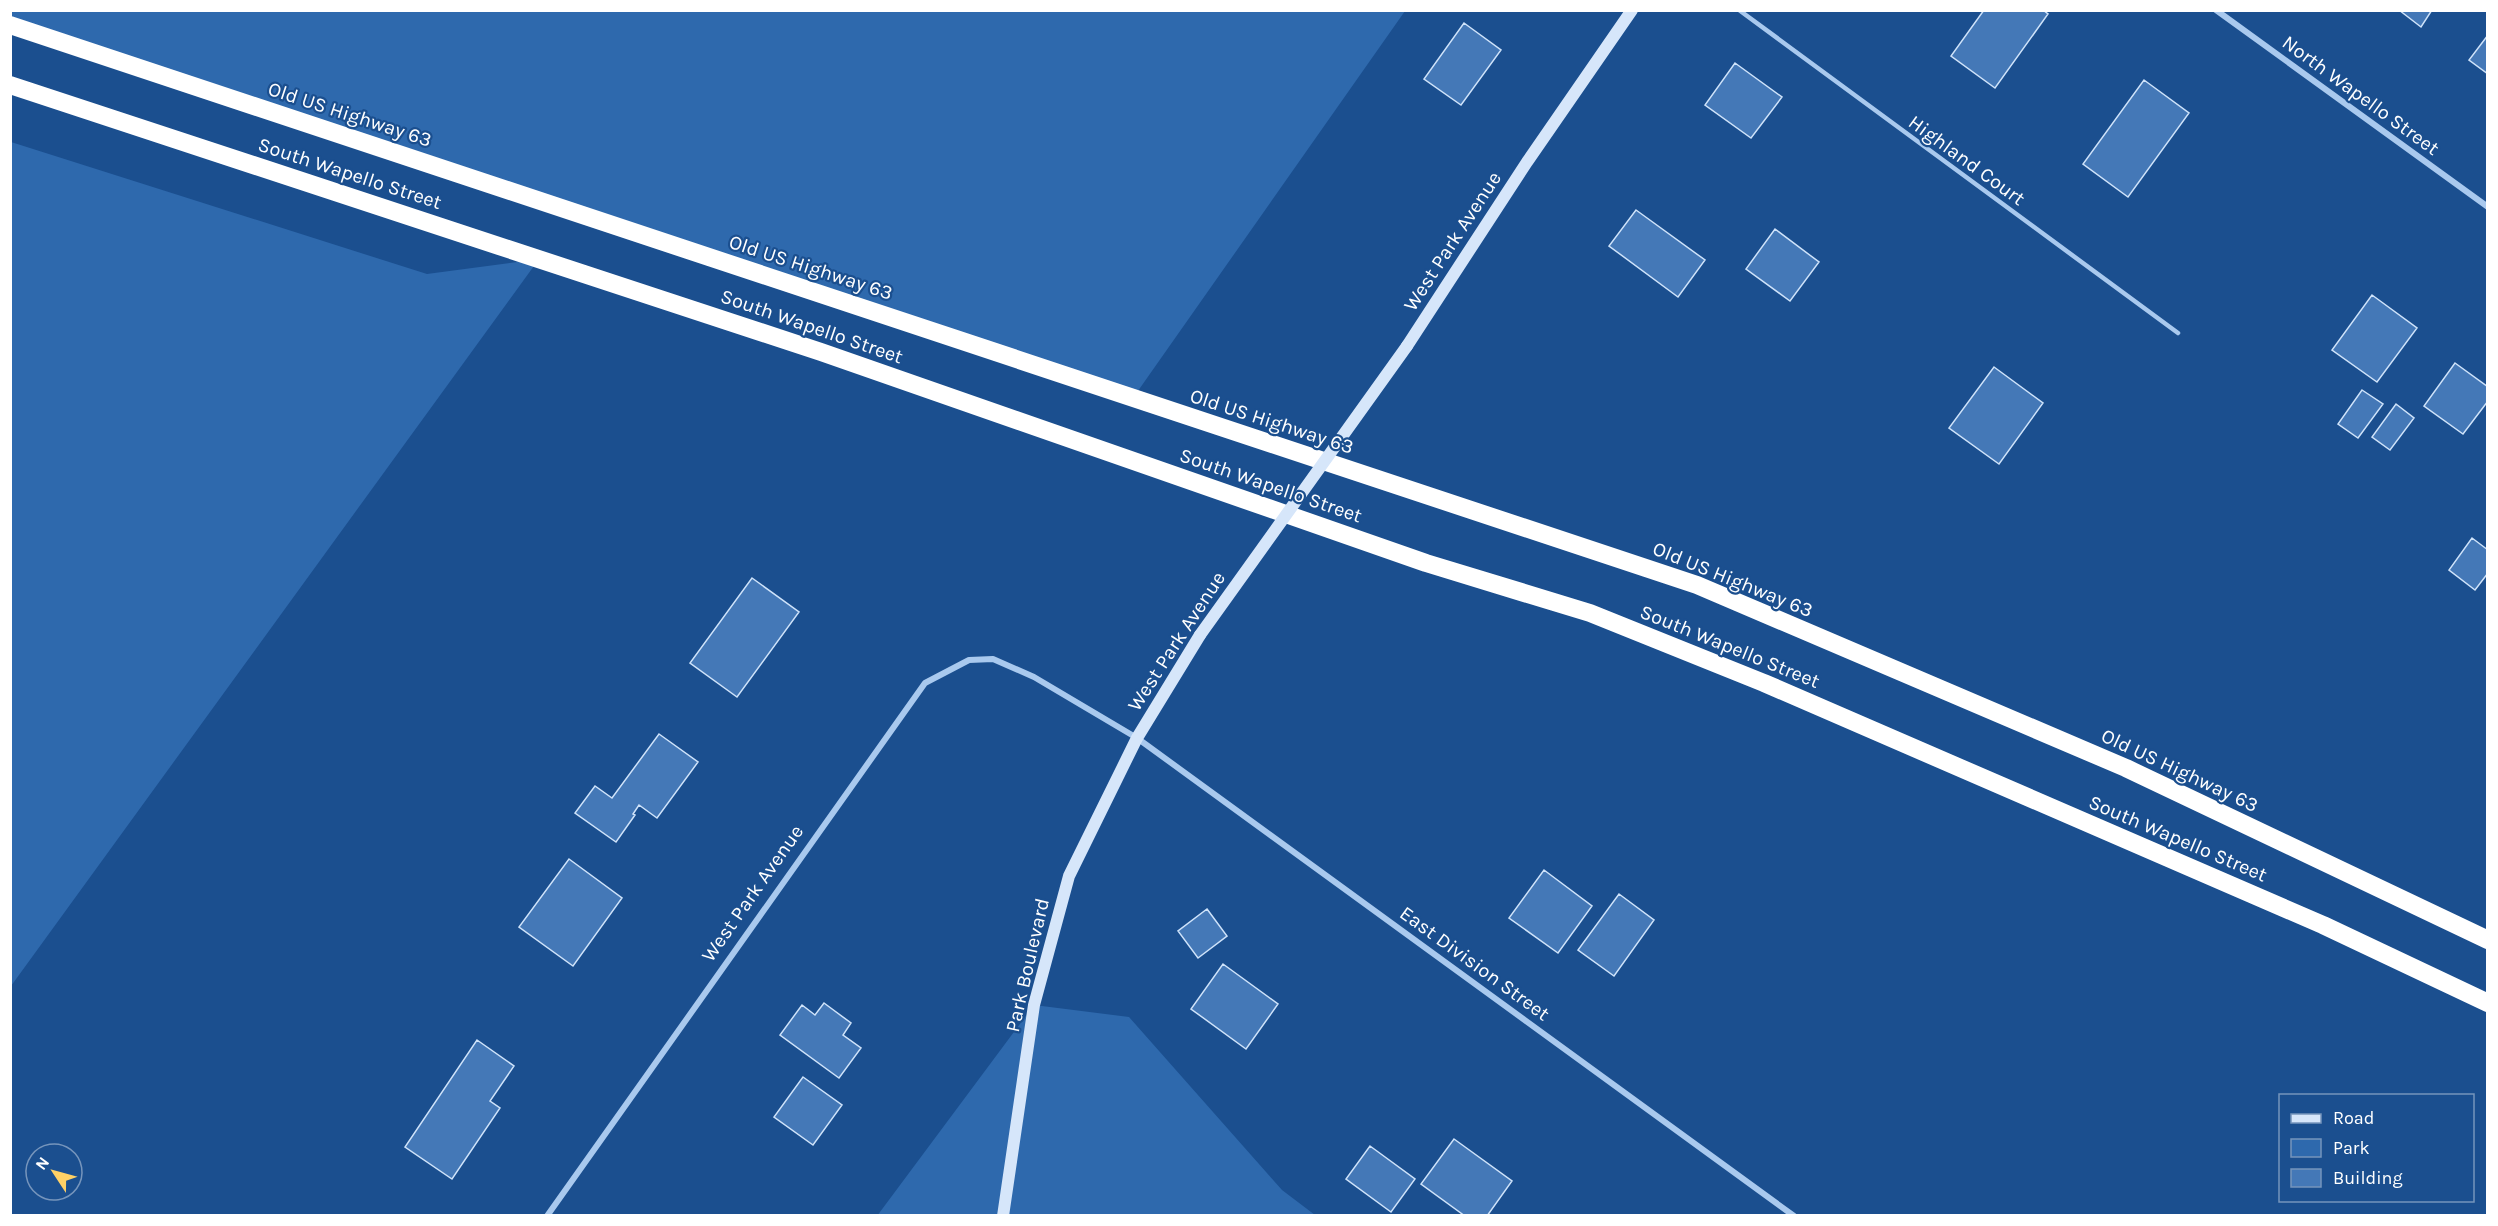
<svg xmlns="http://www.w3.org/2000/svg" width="2498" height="1226" font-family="Karla,sans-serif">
<rect width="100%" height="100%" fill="#1b4f8f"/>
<path fill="#2e69ad" d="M11,10L1405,11L1133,398L11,25Z
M11,142L427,274L539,259L11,986Z
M1034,1005L1129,1017L1282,1190L1315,1215L877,1216Z"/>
<path fill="#4478b7" stroke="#cfe3fa" stroke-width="1.5" d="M1984,10H2043L2048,14L1995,88L1951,56Z
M2399,10H2432L2421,27Z
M1464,23L1501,50L1461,105L1424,79Z
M2488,35V74L2469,60Z
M1735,63L1782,97L1751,138L1705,105Z
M2144,80L2189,113L2128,197L2083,164Z
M1636,210L1705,260L1678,297L1609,246Z
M1775,229L1819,262L1790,301L1746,269Z
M2372,295L2417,328L2377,382L2332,350Z
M2455,363L2488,387V401L2463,434L2424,406Z
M1994,367L2043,403L1999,464L1949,428Z
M2362,390L2383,404L2358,438L2338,424Z
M2396,404L2414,418L2390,450L2372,437Z
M2472,538L2488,550V573L2475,590L2449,570Z
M752,578L799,612L737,697L690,663Z
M659,734L698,762L657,818L639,805L633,814L635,815L616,842L575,813L595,786L612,798Z
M569,859L622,898L573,966L519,927Z
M1544,870L1592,906L1558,953L1509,918Z
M1619,894L1654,920L1614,976L1578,950Z
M1207,909L1227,936L1198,958L1178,931Z
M1223,964L1278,1004L1246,1049L1191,1009Z
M824,1003L851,1023L843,1035L861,1048L839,1078L780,1035L802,1005L815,1015Z
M477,1040L514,1066L490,1101L500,1108L452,1179L405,1147Z
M803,1077L842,1105L813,1145L774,1117Z
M1454,1139L1512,1181L1487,1216H1465L1421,1184Z
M1370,1146L1415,1179L1391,1212L1346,1179Z"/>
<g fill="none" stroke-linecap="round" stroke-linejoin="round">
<path stroke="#a9c9ee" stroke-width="4.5" d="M1739,10L2178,333"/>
<path stroke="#a9c9ee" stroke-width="6" d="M2216,10L2488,207
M547,1216L925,683L969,660L993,659L1034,677L1137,738L1794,1216"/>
<path stroke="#d6e6fa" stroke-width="12" d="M1407,346L1527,162L1632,10
M1003,1216L1034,1005L1069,876L1137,738L1200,635"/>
<path stroke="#fff" stroke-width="18" d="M10,25L1697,585L2126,768L2488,940
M10,85L821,352L1426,563L1590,613L1764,683L2323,925L2488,1003"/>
<path stroke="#d6e6fa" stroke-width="12" d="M1200,635L1407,346"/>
</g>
<g text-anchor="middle" stroke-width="4.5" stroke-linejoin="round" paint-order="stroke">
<g font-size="20" fill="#fff" stroke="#1b4f8f">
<text transform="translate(2361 95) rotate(36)" y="7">North Wapello Street</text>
<text transform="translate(350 114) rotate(18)" y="7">Old US Highway 63</text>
<text transform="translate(1967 160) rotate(36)" y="7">Highland Court</text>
<text transform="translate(350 173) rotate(18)" y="7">South Wapello Street</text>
<text transform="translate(1452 241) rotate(-57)" y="7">West Park Avenue</text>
<text transform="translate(811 267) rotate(18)" y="7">Old US Highway 63</text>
<text transform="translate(812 326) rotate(19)" y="7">South Wapello Street</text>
<text transform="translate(1272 421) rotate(18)" y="7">Old US Highway 63</text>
<text transform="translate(1271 485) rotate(19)" y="7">South Wapello Street</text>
<text transform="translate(1733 579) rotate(22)" y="7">Old US Highway 63</text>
<text transform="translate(1176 641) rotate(-57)" y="7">West Park Avenue</text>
<text transform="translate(1730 646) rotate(22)" y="7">South Wapello Street</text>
<text transform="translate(2180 770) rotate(25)" y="7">Old US Highway 63</text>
<text transform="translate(2178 838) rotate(23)" y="7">South Wapello Street</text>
<text transform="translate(752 893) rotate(-55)" y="7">West Park Avenue</text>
<text transform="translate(1475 963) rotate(36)" y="7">East Division Street</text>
<text transform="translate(1027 965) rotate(-77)" y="7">Park Boulevard</text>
</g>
</g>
<rect width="2498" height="1226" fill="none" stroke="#ffffff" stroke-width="24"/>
<rect x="2279" y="1094" width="195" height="108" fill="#1b4f8f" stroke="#7695bc" stroke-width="1.5"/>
<rect x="2291" y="1114" width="30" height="9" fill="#d6e6fa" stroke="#7695bc" stroke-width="1.5"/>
<text x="2333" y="1124" font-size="18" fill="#ffffff">Road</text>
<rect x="2291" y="1139" width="30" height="18" fill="#2e69ad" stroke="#7695bc" stroke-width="1.5"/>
<text x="2333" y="1154" font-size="18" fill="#ffffff">Park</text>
<rect x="2291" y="1169" width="30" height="18" fill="#4478b7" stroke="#7695bc" stroke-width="1.5"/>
<text x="2333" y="1184" font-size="18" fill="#ffffff">Building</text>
<g transform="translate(54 1172) rotate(306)"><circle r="28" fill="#1b4f8f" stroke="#7695bc" stroke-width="1.5"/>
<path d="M0-4.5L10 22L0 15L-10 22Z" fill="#ffd166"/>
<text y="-9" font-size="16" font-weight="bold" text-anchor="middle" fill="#ffffff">N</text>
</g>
</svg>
